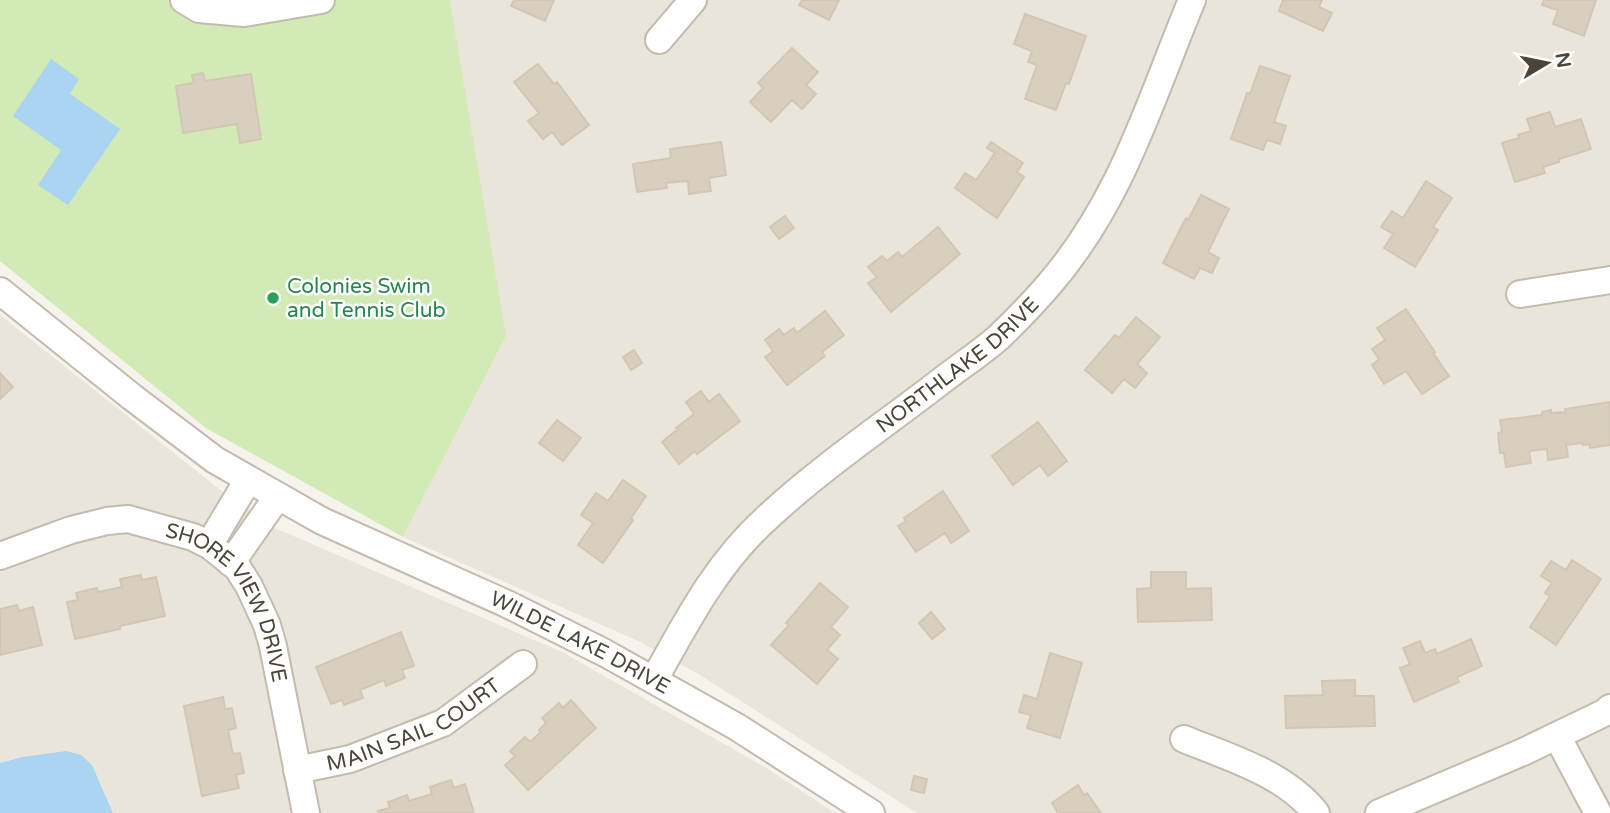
<svg xmlns="http://www.w3.org/2000/svg" width="1610" height="813" font-family="'Varela Round',sans-serif">
<rect width="100%" height="100%" fill="#f6f3ec"/>
<path fill="#eae5da" d="M450,0H1610V813H917L700,675L636,640L403,537L506,336Z
M0,315L223,492L275,528L562,652L763,766L835,813H113L99,780L66,751L22,757L0,763Z"/>
<path fill="#d2eab5" d="M0,0H450L506,336L403,537L206,428L0,261Z"/>
<path fill="#a9d4f2" d="M51,59L79,79L70,94L120,129L68,205L38,185L61,150L13,116Z
M66,751L81,755L92,765L113,813H0V763L22,757Z"/>
<path fill="#d8cfc1" stroke="#d3c7b4" stroke-width="2" d="M514,0H554L545,21L511,6Z
M802,0H839L829,20L799,5Z
M1283,0H1322L1319,7L1332,13L1323,31L1279,11Z
M1544,0H1596L1584,36L1553,24L1558,10L1542,5Z
M1025,14L1086,36L1069,84L1066,83L1056,110L1025,99L1037,65L1028,62L1032,51L1014,44Z
M792,48L818,72L806,85L816,94L802,109L792,100L771,122L750,102L763,88L758,83Z
M538,64L554,84L557,82L589,125L562,145L552,132L543,139L528,121L539,113L514,82Z
M1260,66L1290,76L1274,122L1286,126L1280,144L1267,140L1263,150L1231,139L1247,93L1250,94Z
M203,73L205,81L251,74L261,139L240,143L237,124L183,133L176,86L194,83L192,75Z
M1550,112L1555,127L1581,119L1591,149L1559,159V162L1543,167L1545,173L1515,182L1502,143L1519,138L1518,135L1531,131L1527,119Z
M721,142L726,175L709,178L711,191L689,194L688,181L666,183L667,188L637,192L633,164L671,158L670,149Z
M991,142L1023,163L1017,172L1024,177L997,218L955,188L965,173L976,180L995,153L987,148Z
M1426,181L1452,198L1433,227L1438,230L1415,267L1384,248L1393,234L1381,227L1392,211L1403,218Z
M1201,195L1229,209L1208,252L1219,258L1212,273L1200,268L1194,279L1163,263L1186,218L1188,220Z
M785,216L794,228L779,239L770,227Z
M938,227L960,254L891,312L868,283L877,277L868,267L882,256L887,261L898,252L902,257Z
M1406,309L1435,352L1433,353L1449,376L1422,394L1406,371L1384,384L1372,365L1379,359L1372,349L1385,340L1377,328Z
M825,311L844,335L822,352L825,356L787,385L765,357L773,351L765,340L779,329L784,335L794,328L797,333Z
M1136,317L1160,337L1137,364L1147,373L1135,388L1124,379L1112,393L1085,370L1115,335L1119,338Z
M634,350L642,363L631,370L623,357Z
M0,373L13,387L0,399Z
M701,391L709,402L719,394L740,421L697,454L695,451L679,464L662,442L678,429L676,428L694,414L686,402Z
M1610,402V445L1590,448L1589,444L1583,445L1582,443L1566,445L1568,457L1548,460L1547,449L1529,451L1531,463L1506,467L1504,453H1500L1498,433L1502,432L1500,420L1542,415V412L1551,410V413L1566,412L1565,409Z
M557,420L581,438L563,461L539,443Z
M1038,422L1067,461L1048,476L1040,465L1013,485L992,456Z
M623,480L646,496L631,518L633,520L603,563L578,545L593,523L581,515L596,493L608,501Z
M943,491L969,531L951,543L945,533L916,552L898,526L906,521L904,518Z
M1572,560L1601,579L1556,645L1530,627L1550,596L1545,593L1552,583L1541,576L1551,561L1566,570Z
M1151,572H1186V589L1211,588L1212,620L1138,622L1137,589L1151,588Z
M141,575L142,580L156,577L165,616L120,626V629L75,639L67,602L78,600L76,593L97,588L98,592L122,587L120,579Z
M820,583L848,607L831,627L840,635L827,650L838,659L817,684L771,645L789,625L786,623Z
M17,605L19,611L33,607L42,645L0,655V609Z
M931,612L945,629L932,639L919,623Z
M401,632L414,666L402,670L405,678L386,686L384,680L360,690L363,698L344,705L342,700L331,704L316,667Z
M1471,639L1482,666L1457,677L1459,682L1414,702L1400,668L1410,664L1403,648L1420,641L1425,653L1435,649L1437,654Z
M1050,653L1082,663L1060,738L1027,728L1031,715L1019,712L1024,695L1037,699Z
M1355,680V696H1374L1375,726L1286,728L1285,696L1323,695L1322,681Z
M223,697L225,709L232,708L236,728L228,730L233,754L240,753L244,773L236,775L239,788L202,796L184,706Z
M571,700L596,728L528,790L505,765L515,756L510,751L525,737L530,742L541,732L539,730L546,723L542,718L559,703L563,708Z
M914,776L927,779L924,793L911,790Z
M451,780L454,788L465,784L474,813H379L378,811L390,808L388,802L407,795L409,801L432,794L430,787Z
M1078,785L1084,795L1087,793L1101,813H1058L1052,803Z"/>
<g fill="none" stroke-linecap="round" stroke-linejoin="round">
<g stroke="#c2bbae" stroke-width="30">
<g id="minor">
<path d="M184,0L199,9L244,13L321,0"/>
<path d="M659,40L693,0"/>
<path id="s1" d="M0,291L132,397L215,460L322,521L507,604L605,653L737,727L871,813"/>
<path d="M1520,294L1610,280"/>
<path d="M209,545L248,480"/>
<path id="s2" d="M0,556L71,530L107,521L128,519L193,537L209,545L237,567L249,586L267,625L273,646L306,813"/>
<path d="M231,563L278,496"/>
<path id="s3" d="M654,680C687,621 717,562 769,516C822,467 883,426 940,382C959,367 981,353 999,337C1016,321 1032,304 1047,287C1122,201 1149,103 1192,0"/>
<path d="M1557,736L1598,813"/>
<path d="M1184,739C1230,758 1284,773 1316,813"/>
<path id="s4" d="M297,770L350,759L443,723L523,664"/>
<path d="M1379,813L1523,752L1604,713L1610,708"/>
</g>
</g>
<use href="#minor" stroke="#fff" stroke-width="26"/>
</g>
<circle fill="#2e9e5b" stroke="#fff" stroke-width="2.5" cx="273" cy="298" r="7"/>
<g text-anchor="middle" stroke-width="5" stroke-linejoin="round" paint-order="stroke">
<g font-size="21" fill="#27864d" stroke="#fff" text-anchor="start">
<text x="287" y="293">Colonies Swim<tspan x="287" dy="24">and Tennis Club</tspan></text>
</g>
<g font-size="21" fill="#4b4439" stroke="#fff">
<text dy="7" stroke="none"><textPath href="#s3" startOffset="443">NORTHLAKE DRIVE</textPath></text>
<text dy="7" stroke="none"><textPath href="#s2" startOffset="276">SHORE VIEW DRIVE</textPath></text>
<text dy="7" stroke="none"><textPath href="#s1" startOffset="682">WILDE LAKE DRIVE</textPath></text>
<text dy="7" stroke="none"><textPath href="#s4" startOffset="126">MAIN SAIL COURT</textPath></text>
</g>
</g>
<g transform="translate(1547 63) rotate(80)" stroke="#ffffff" stroke-width="5" paint-order="stroke">
<path d="M0-5L12 26L0 18L-12 26Z" fill="#4b4439"/>
<text y="-10" font-size="19" font-weight="bold" text-anchor="middle" fill="#4b4439">N</text>
</g>
</svg>
